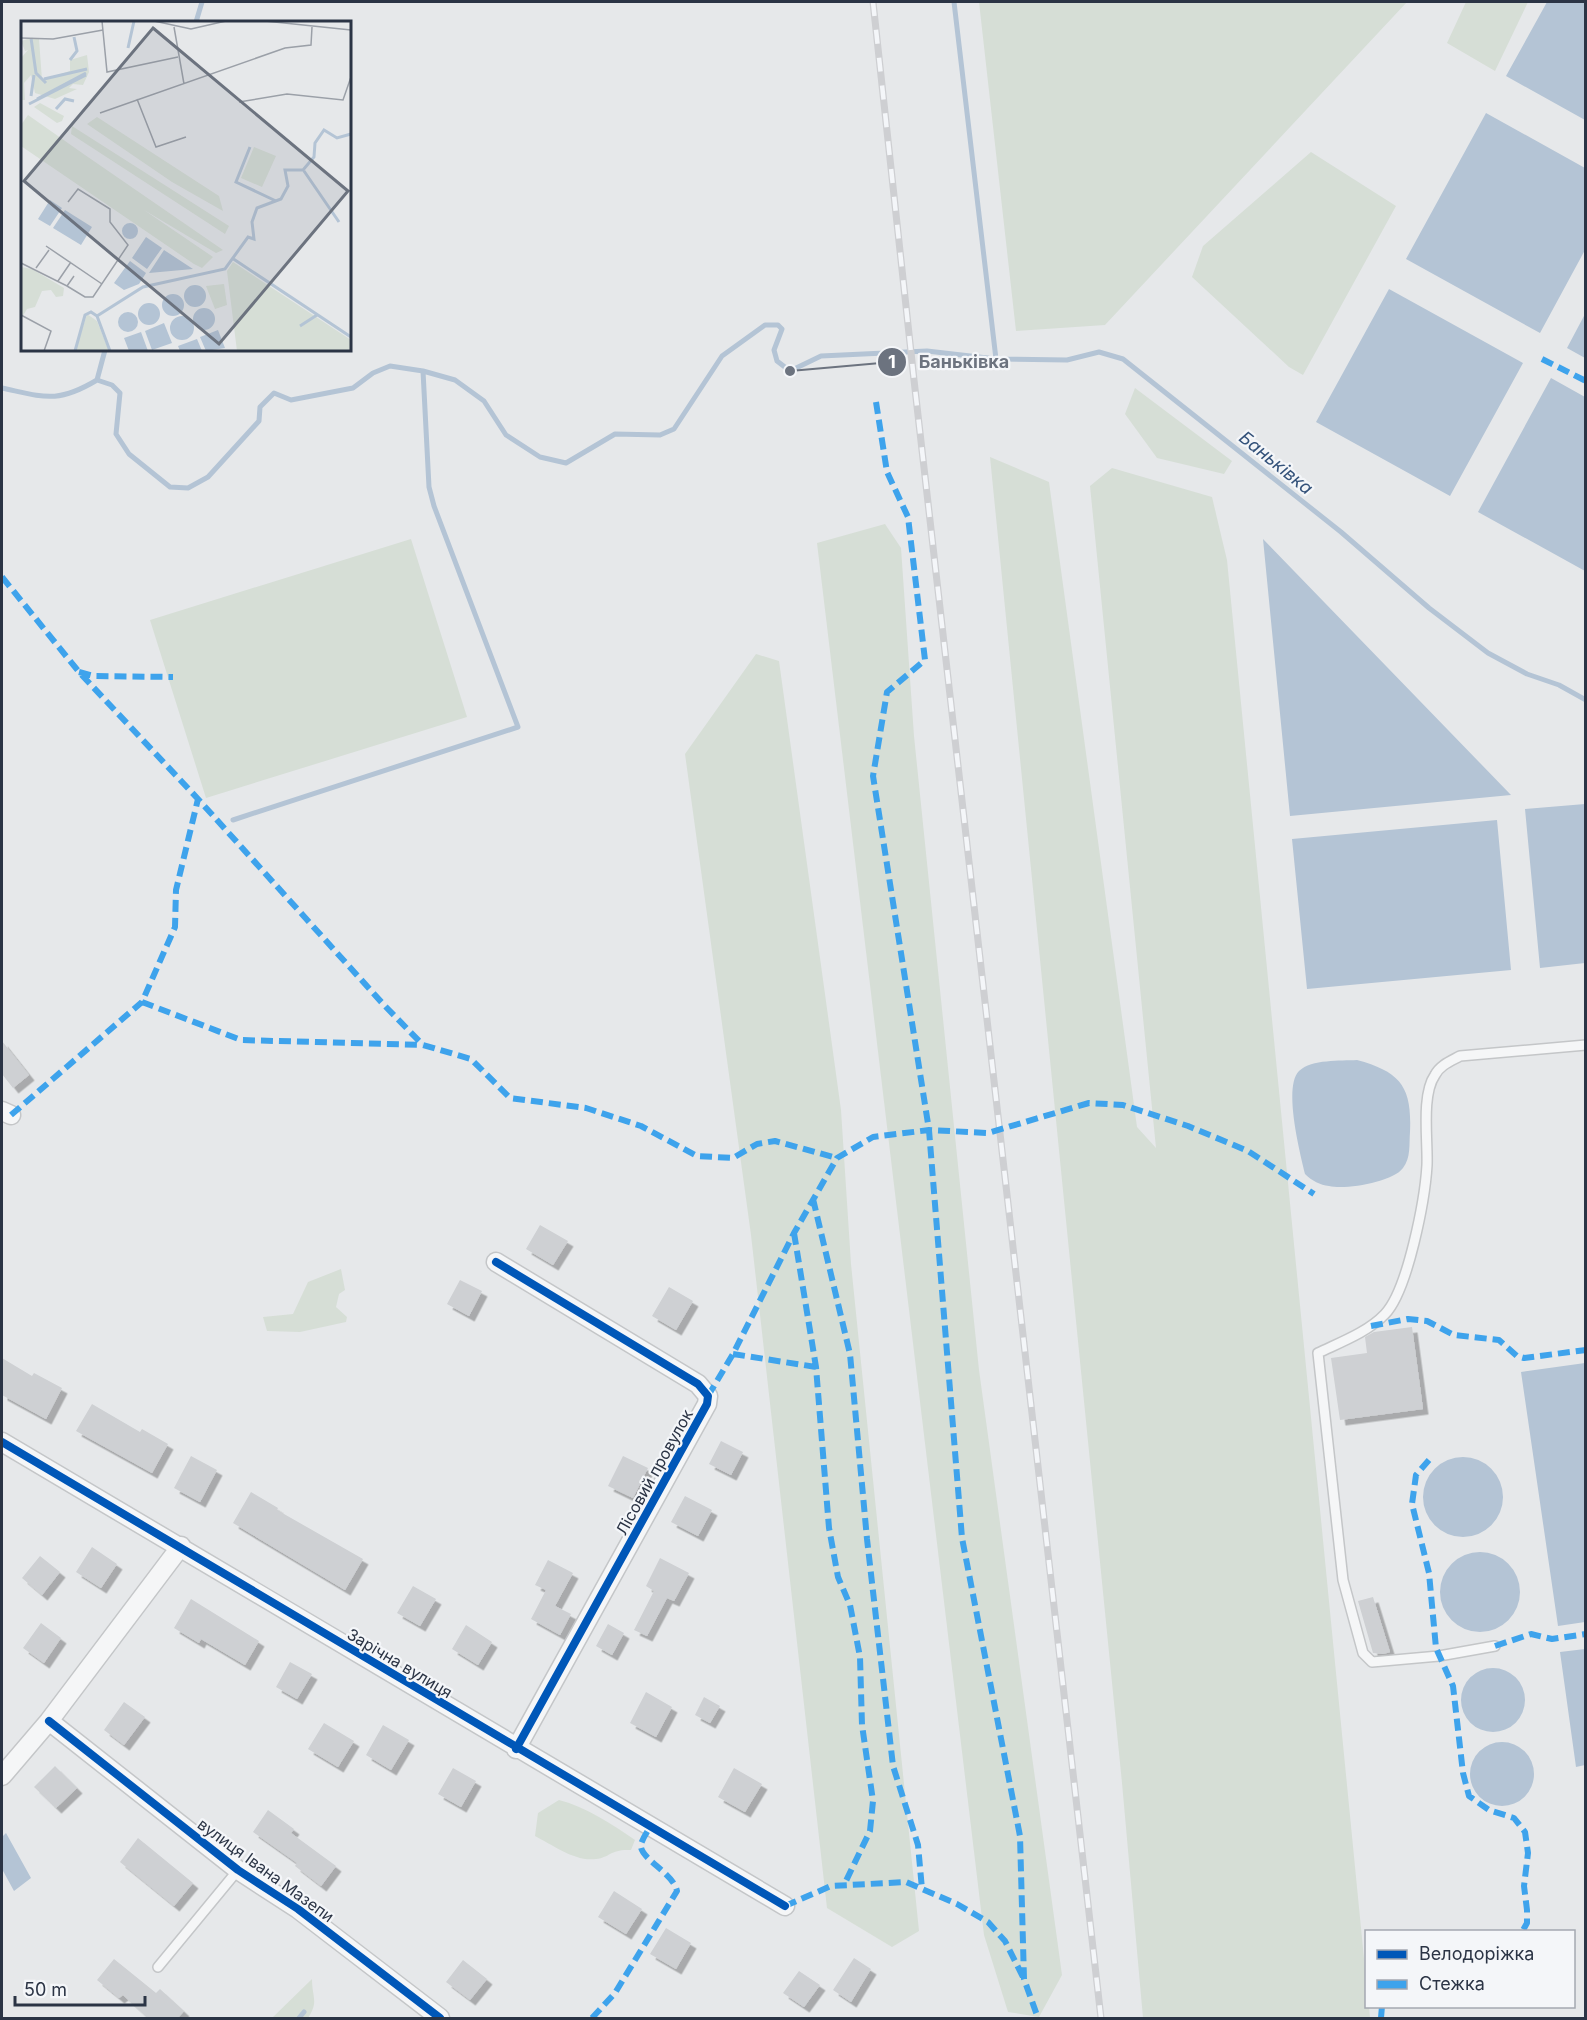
<svg xmlns="http://www.w3.org/2000/svg" width="1587" height="2020" font-family="Inter,sans-serif">
<defs>
<filter id="shadow"><feDropShadow dx="5.5" dy="5.5" stdDeviation="0" flood-color="#0004"/></filter>
</defs>
<rect width="100%" height="100%" fill="#e6e8ea"/>
<path fill="#d6ded6" d="M979,2H1407L1105,325L1016,331Z
M1466,2H1528L1495,71L1447,43Z
M1311,152L1396,206L1303,375L1289,367L1192,277L1203,246Z
M1135,388L1232,461L1224,474L1157,458L1125,414Z
M990,457L1049,482L1137,1127L1156,1148L1090,486L1112,468L1212,497L1227,560L1366,1979V2006L1369,2007L1370,2018H1143L1122,1783Z
M885,524L901,548L914,736L979,1370L1062,1975L1039,2017L1008,2012L984,1935L817,543Z
M411,539L467,717L206,798L150,620Z
M756,654L779,661L841,1110L851,1264L919,1931L892,1947L827,1908L751,1235L685,754Z
M341,1269L345,1290L339,1294L336,1307L347,1317L346,1322L300,1332L267,1331L263,1317L293,1314L308,1282Z
M559,1800C586,1807 612,1824 635,1840L631,1850C610,1849 611,1857 596,1859C575,1862 553,1845 535,1836L538,1813Z
M312,1979C312,1998 319,2001 308,2018H272Z"/>
<path fill="#b4c4d5" d="M1547,2H1585V120L1506,76Z
M1486,113L1585,168V250L1540,333L1406,259Z
M1389,289L1523,363L1450,496L1316,422Z
M1585,314L1586,358H1585L1567,348Z
M1551,378L1585,397V571L1478,512Z
M1263,539L1511,795L1290,816Z
M1585,804V963L1540,968L1525,809Z
M1497,820L1511,970L1307,989L1292,839Z
M1357,1060C1401,1072 1412,1087 1410,1132C1409,1144 1411,1158 1403,1168C1393,1182 1346,1190 1329,1186C1320,1185 1312,1181 1305,1174C1300,1153 1283,1087 1299,1071C1312,1059 1340,1061 1357,1060Z
M1585,1363V1622L1558,1626L1521,1372Z
M1423 1497a40 40 0 1 1 80 0a40 40 0 1 1-80 0Z
M1440 1592a40 40 0 1 1 80 0a40 40 0 1 1-80 0Z
M1585,1649V1765L1576,1767L1560,1652Z
M1461 1700a32 32 0 1 1 64 0a32 32 0 1 1-64 0Z
M1470 1774a32 32 0 1 1 64 0a32 32 0 1 1-64 0Z
M6,1833L31,1878L14,1891L2,1869V1837Z"/>
<g fill="none" stroke-linecap="round" stroke-linejoin="round">
<path stroke="#b4c4d5" stroke-width="5" d="M954,2L996,359
M196,22L202,2
M97,380L105,350
M2,388C44,397 57,404 97,380L112,385L120,393L116,434L129,454L170,487L188,488L208,477L259,421L260,407L274,393L291,400L353,388L373,373L390,366L423,371L455,380L484,401L506,435L540,457L566,463L615,434L660,435L674,429L722,356L765,325H778L782,329L774,350L777,361L790,371L821,356L927,351L996,359L1067,360L1099,352L1123,359L1341,532L1429,608L1488,653L1527,674L1559,685L1586,700
M233,820L518,727L434,506L429,487L423,371
M299,2018L304,2012"/>
</g>
<path fill="#ced0d3" filter="url(#shadow)" d="M2,1041L29,1075L13,1088L2,1074Z
M540,1225L568,1241L553,1265L526,1249Z
M460,1280L482,1291L469,1316L447,1304Z
M669,1287L693,1301L676,1330L652,1316Z
M1412,1327L1423,1409L1340,1420L1331,1358L1367,1353L1365,1337L1374,1332Z
M2,1358L32,1376L34,1373L62,1388L46,1419L2,1395Z
M92,1404L140,1432L142,1429L168,1444L152,1473L76,1431Z
M721,1441L743,1452L731,1475L709,1464Z
M191,1456L217,1470L200,1502L174,1488Z
M623,1456L648,1468L633,1498L608,1486Z
M251,1492L278,1508L277,1510L363,1559L345,1590L233,1523Z
M685,1496L712,1510L698,1536L671,1522Z
M92,1547L117,1564L101,1588L76,1572Z
M40,1556L60,1572L42,1595L22,1578Z
M660,1558L689,1573L674,1601L667,1598L647,1636L634,1630L654,1591L646,1586Z
M548,1560L573,1573L555,1606L571,1614L560,1635L531,1619L546,1590L535,1585Z
M413,1586L436,1599L420,1626L397,1613Z
M1373,1597L1390,1652L1383,1654L1373,1653L1358,1601Z
M191,1599L259,1641L245,1665L201,1639L199,1643L174,1628Z
M41,1623L61,1638L44,1663L23,1648Z
M608,1624L624,1633L612,1655L596,1646Z
M466,1625L492,1642L478,1665L452,1649Z
M290,1662L312,1674L297,1699L276,1687Z
M646,1692L672,1707L656,1737L630,1723Z
M704,1697L720,1706L710,1723L695,1715Z
M124,1702L145,1717L124,1745L104,1730Z
M324,1723L354,1741L338,1767L308,1749Z
M383,1725L409,1740L391,1770L366,1755Z
M55,1766L77,1788L56,1808L34,1787Z
M453,1768L476,1781L461,1807L438,1794Z
M734,1768L762,1784L745,1812L718,1797Z
M268,1810L294,1829L291,1833L336,1866L321,1886L295,1866L297,1863L253,1832Z
M138,1838L193,1883L174,1906L120,1862Z
M614,1891L642,1909L626,1934L598,1917Z
M666,1928L691,1943L676,1969L650,1954Z
M854,1958L871,1969L851,2002L833,1990Z
M114,1959L156,1993L160,1989L184,2011L177,2019H149L123,1995L119,1998L97,1980Z
M463,1960L487,1979L470,2000L446,1982Z
M799,1971L820,1985L804,2007L783,1993Z"/>
<g fill="none" stroke-linecap="round" stroke-linejoin="round">
<g stroke="#c4c6c8" stroke-width="12">
<path id="lane" d="M1495,1646L1439,1656L1372,1662L1363,1653L1343,1580L1318,1353C1341,1342 1368,1332 1385,1314C1408,1290 1425,1199 1427,1165C1428,1141 1421,1095 1435,1075C1440,1065 1451,1061 1460,1056L1586,1045
M158,1967L238,1870"/>
</g>
<g stroke="#c4c6c8" stroke-width="21">
<path id="street" d="M2,1111L11,1115
M496,1262L698,1384L708,1396L707,1404L516,1749
M2,1442L785,1906
M49,1721L238,1870L298,1909L440,2018
M2,1776L49,1721L181,1546"/>
</g>
<use href="#lane" stroke="#f5f6f7" stroke-width="9"/>
<use href="#street" stroke="#f5f6f7" stroke-width="18"/>
<g stroke="#cecfd2" stroke-width="7">
<path id="rail" d="M873,2L914,380L1101,2018"/>
</g>
<use href="#rail" stroke="#f4f6f9" stroke-width="4.5" stroke-dasharray="14" stroke-linecap="butt"/>
<path stroke="#3ea3ec" stroke-width="6" stroke-dasharray="12 6" stroke-linecap="butt" d="M1542,359L1586,381
M876,402L887,472L908,517L925,660L887,692L873,776L929,1130L962,1538L1020,1836L1024,1979L1038,2018
M2,577L79,672L198,799L384,1005L423,1045L471,1059L510,1098L586,1108L641,1126L697,1156L733,1158L757,1144L775,1141L837,1158
M79,672L94,676L173,677
M142,1002L241,1040L423,1045
M11,1115L142,1002L175,927L176,890L198,799
M813,1199L850,1354L867,1539L893,1766L918,1845L922,1889
M794,1233L816,1367L829,1528L838,1577L850,1605L860,1657L862,1725L873,1801L870,1831L844,1885
M1371,1326L1408,1319L1427,1321L1454,1335L1499,1340L1517,1356L1524,1358L1586,1350
M733,1354L816,1367
M708,1396L733,1354L794,1233L837,1158L873,1137L929,1130L988,1133L1089,1103L1123,1105L1188,1126L1248,1151L1314,1194
M1429,1460L1416,1475L1412,1504L1429,1573L1436,1648L1453,1686L1463,1773L1469,1796L1489,1810L1514,1818L1525,1832L1528,1853L1524,1886L1527,1910V1923L1522,1932
M1495,1646L1531,1634L1552,1639L1586,1634
M785,1906L831,1886L906,1882L957,1904L988,1922L1005,1941L1023,1977
M592,2018L615,1993L677,1891C673,1872 638,1858 641,1844C643,1838 647,1832 650,1827
M1381,2018L1382,2006"/>
<g stroke="#f4f6f9" stroke-width="11">
<path id="cycleway" d="M496,1262L698,1384L708,1396L707,1404L516,1749
M2,1442L785,1906
M49,1721L238,1870L298,1909L440,2018"/>
</g>
<use href="#cycleway" stroke="#0057b8" stroke-width="8"/>
</g>
<g text-anchor="middle" stroke-width="4.5" stroke-linejoin="round" paint-order="stroke">
<g font-size="16" fill="#2b3445" stroke="#f4f6f9">
<text transform="translate(654 1472) rotate(-61)" y="6">Лісовий провулок</text>
<text transform="translate(400 1663) rotate(31)" y="6">Зарічна вулиця</text>
<text transform="translate(266 1870) rotate(36)" y="6">вулиця Івана Мазепи</text>
</g>
<g font-size="18" font-style="italic" fill="#34527a" stroke="#f4f6f9">
<text transform="translate(1276 463) rotate(39)" y="6">Баньківка</text>
</g>
</g>
<g transform="translate(21 21)">
<rect width="330" height="330" fill="#e6e8ea"/>
<path d="M10,17L18,18L21,59L49,50V39L66,34L68,51L62,64L52,63L48,67L56,68L34,78L14,72L10,54L3,62L4,79H0V37L7,29L4,30L0,20ZM19,82L43,95L41,100L36,102L13,86ZM7,94L64,134L202,229L195,232L123,189L192,236L181,247L173,243L0,125V104ZM76,96L198,175L202,190L151,161L66,103ZM51,105L208,205L204,213L50,113ZM233,126L255,135L241,166L220,157ZM212,241L330,319V330H216L206,250ZM0,246L11,248L43,267L42,275L35,276L30,269L21,270L14,286L6,288L0,298ZM203,263L206,284L194,288L185,265ZM66,293L76,300L88,330H54Z" fill="#d6ded6"/>
<path d="M29,179L41,187L29,205L17,198ZM44,189L71,206L60,224L32,207ZM101 210a8 8 0 1 1 16 0a8 8 0 1 1-16 0ZM125,216L141,227L126,248L111,237ZM143,229L172,248L128,252ZM109,240L125,252L118,263L103,269L93,262ZM163 275a11 11 0 1 1 22 0a11 11 0 1 1-22 0ZM141 284a11 11 0 1 1 22 0a11 11 0 1 1-22 0ZM117 293a11 11 0 1 1 22 0a11 11 0 1 1-22 0ZM172 298a11 11 0 1 1 22 0a11 11 0 1 1-22 0ZM97 301a10 10 0 1 1 20 0a10 10 0 1 1-20 0ZM149 307a12 12 0 1 1 24 0a12 12 0 1 1-24 0ZM143,302L151,322L131,329L124,310ZM197,309L204,327L185,330L179,316ZM120,311L127,330H108L103,317ZM176,318L181,330H159L157,325Z" fill="#b4c4d5"/>
<path fill="none" stroke="#b4c4d5" stroke-width="3" d="M10,17L15,52L25,62M107,27L113,0M49,39L56,30L53,16M23,58L66,48M10,75L13,54M16,78L65,52M8,83L65,54M35,88L44,78L53,80M229,126L215,161L255,180M283,150L318,201M211,237L330,316M76,295L122,266L204,248L227,216L233,218L231,201L236,187L260,178L267,165L264,149H282L293,136L294,122L303,109L316,117L330,113M76,295L89,330M279,305L296,294M54,330L64,294L70,291L76,295"/>
<path fill="none" stroke="#9ba0a8" stroke-width="1.5" d="M81,0L86,51L157,36M133,0L170,8L205,0M244,0L330,9M153,6L163,63M0,17L32,18L82,9M116,78L135,126L165,116M218,81L266,73L322,79L330,56M79,92L264,27L290,24L291,6M25,225L81,263M0,242L46,265L53,255M15,247L28,229M37,260L50,241M46,265L64,276H72L107,224L89,201V188L57,168L47,181M0,294L30,310L23,330"/>
<path fill="#6c737f" fill-opacity="0.15" stroke="#6c737f" stroke-width="3" d="M132,7L327,170L198,323L3,160Z"/>
<rect width="330" height="330" fill="none" stroke="#2b3445" stroke-width="3"/>
</g>
<path fill="none" stroke="#6c737f" stroke-width="2" d="M790 371L892 362"/>
<g fill="#6c737f" stroke="#f4f6f9" stroke-width="2">
<circle cx="790" cy="371" r="6"/>
<circle cx="892" cy="362" r="15"/>
</g>
<g font-size="18" text-anchor="middle" font-weight="bold" fill="#fff">
<text x="892" y="368">1</text>
</g>
<g font-size="18" text-anchor="middle" font-weight="bold" fill="#6c737f" stroke="#f4f6f9" stroke-width="4.5" stroke-linejoin="round" paint-order="stroke">
<text x="964" y="368">Баньківка</text>
</g>
<rect width="1587" height="2020" fill="none" stroke="#2b3445" stroke-width="6"/>
<rect x="1365" y="1930" width="210" height="78" fill="#f4f6f9" stroke="#a4a8b1" stroke-width="1.5"/>
<rect x="1377" y="1950" width="30" height="9" fill="#0057b8" stroke="#a4a8b1" stroke-width="1.5"/>
<text x="1419" y="1960" font-size="18" fill="#2b3445">Велодоріжка</text>
<rect x="1377" y="1980" width="30" height="9" fill="#3ea3ec" stroke="#a4a8b1" stroke-width="1.5"/>
<text x="1419" y="1990" font-size="18" fill="#2b3445">Стежка</text>
<path d="M15 1996v9h130v-9" fill="none" stroke="#2b3445" stroke-width="3"/>
<text x="24" y="1996" font-size="18" fill="#2b3445" stroke="#f4f6f9" stroke-width="4.5" paint-order="stroke">50 m</text>
</svg>
